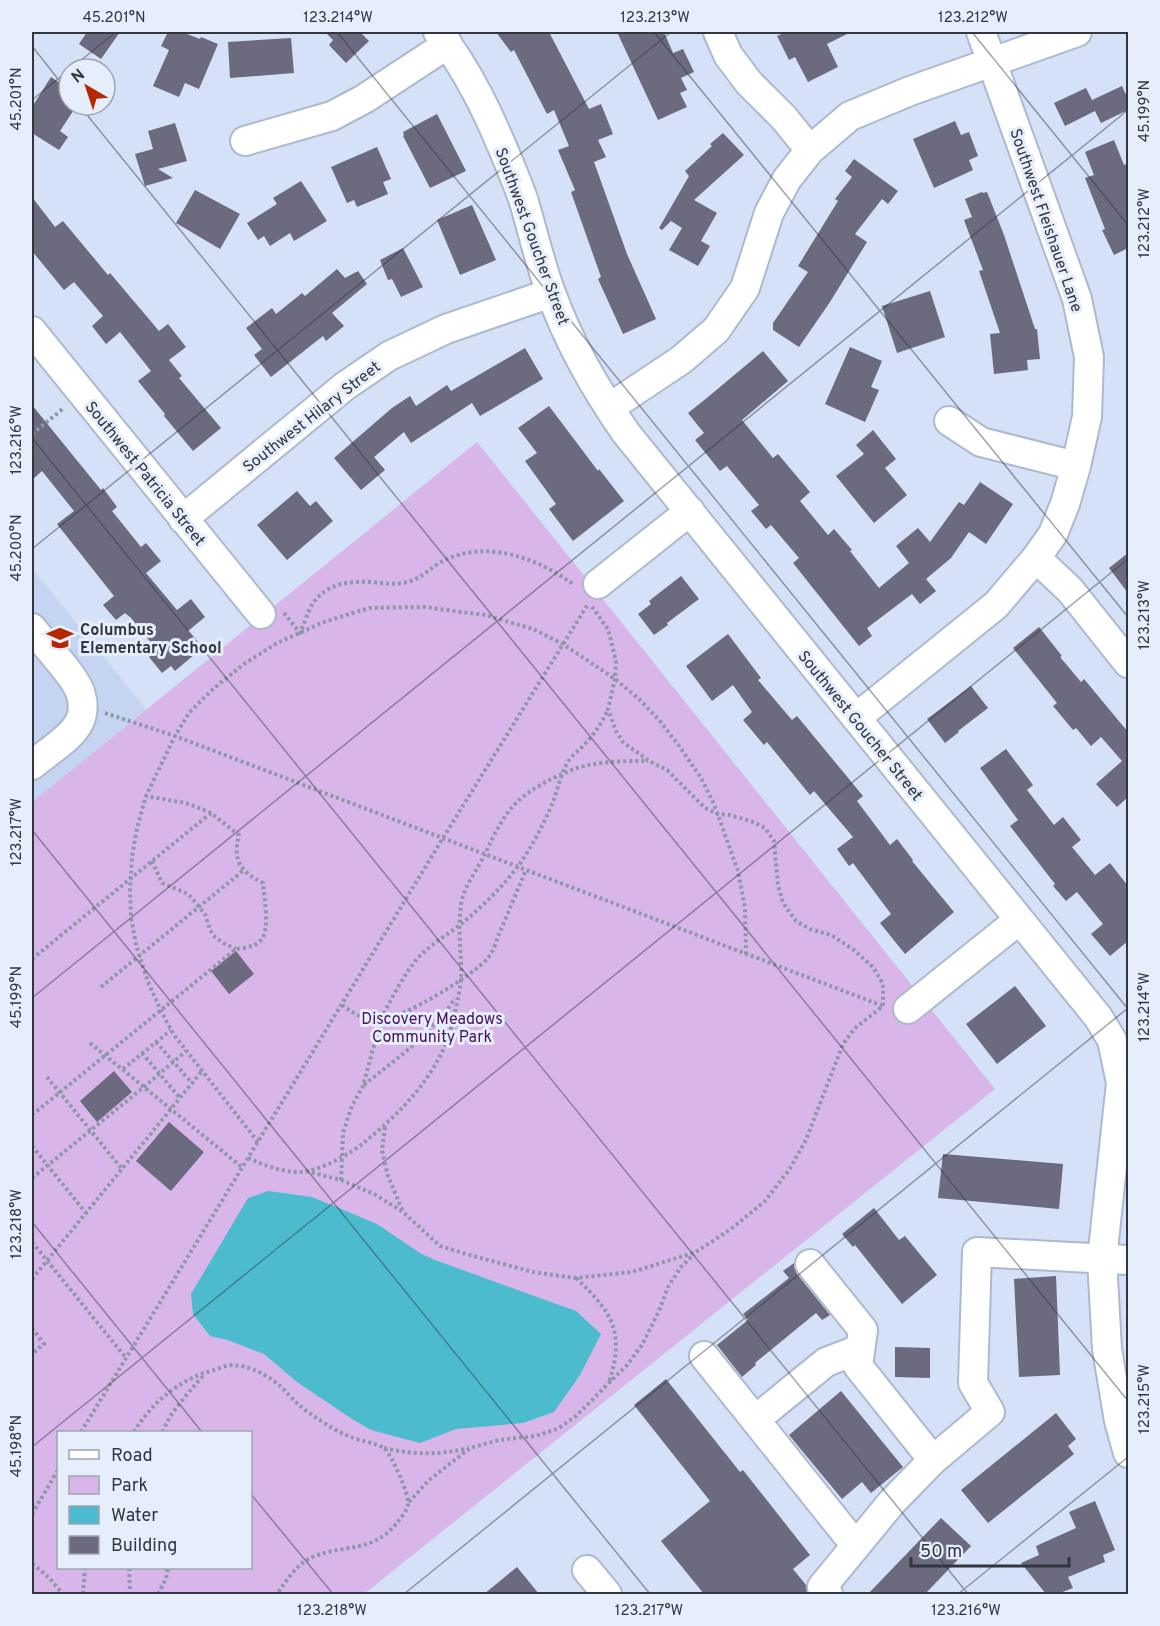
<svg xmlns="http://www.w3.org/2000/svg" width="1160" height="1626" font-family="Overpass,sans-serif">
<rect width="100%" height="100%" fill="#d4e1f7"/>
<path fill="#c5d5f1" d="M32,568L146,709L32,802Z"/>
<path fill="#d9b6ea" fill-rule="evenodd" d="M477,442L995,1089L364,1594H32V802ZM58,1432H250V1568H58Z"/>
<path fill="#4cbbcd" d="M268,1191L312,1197L344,1210L377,1224L420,1253L435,1260L576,1311L601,1334L580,1375L554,1412L523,1423L456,1429L420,1443L371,1430L352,1419L297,1382L264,1354L227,1340L210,1336L193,1314L191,1294L248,1198Z"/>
<path fill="#6b6a7f" d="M87,32H120L101,59L79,44Z
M168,32H182L200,39L201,37L218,44L199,89L185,83L179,97L153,86L169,50L161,46Z
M325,32H360L369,41L346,63L329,45L333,40Z
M496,32H549L589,109L601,104L613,134L598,140L606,157L594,162L627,254L656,319L623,334L598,279L601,277L571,192L575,190L558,150L569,146L554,110L547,114L514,50L511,52Z
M617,32H664L673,53L683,49L694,72L681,78L687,90L680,93L687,107L658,120Z
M786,32H851L827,44L838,67L808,82L795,57L789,60L777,36Z
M291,38L294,73L230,78L228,42Z
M51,77L69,89V105H77L60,131L68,137L59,150L32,133V107Z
M1122,86L1128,99V110L1101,123L1095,111L1065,126L1054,103L1086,88L1092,100Z
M437,114L466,171L430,188L403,136L404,135L403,132Z
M955,121L961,135L969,132L978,156L969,160L973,170L934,188L913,139Z
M175,123L187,161L158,169L173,178L145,186L135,154L153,149L148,131Z
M723,133L744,155L694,200L717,213L701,241L710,246L698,266L669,250L682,228L671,221L662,230L659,228L689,176L685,171L712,146L710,144Z
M1114,140L1124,165L1128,163V248L1114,255L1102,230L1105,229L1085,178L1094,175L1085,152Z
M377,147L391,179L383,182L388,194L357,207L354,200L347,203L331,167Z
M854,159L898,191L888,204L882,199L855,234L867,242L830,302L799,347L773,330V323L808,272L798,266L838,201L835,199L852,177L845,171Z
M301,181L327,221L294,241L290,233L270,246L264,236L258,240L247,223L277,204L273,198Z
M195,190L240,214L220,249L176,223Z
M982,192L983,193L987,192L1004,235L1035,329H1037L1040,359L1027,360L1028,370L994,374L990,334L1000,333L979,271L983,270L964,220L972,217L965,199Z
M32,197L55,227L63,221L108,275L110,273L159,331L168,324L186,347L169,360L182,376L179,378L221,428L193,451L164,416L165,414L138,381L151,371L120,332L106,344L92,326L103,316L74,282L64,290L32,251Z
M472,205L496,260L460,275L437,220Z
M403,248L423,287L401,297L392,279L388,280L380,260Z
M337,269L345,278L358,271L367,284L332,313L344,326L326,341L323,336L271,377L254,355L262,349L246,328L272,308L276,314L302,293L305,296Z
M930,291L945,337L897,353L882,306Z
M850,347L882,361L871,387L879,390L865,422L825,404Z
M525,348L543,379L480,416L472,403L411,443L404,432L374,457L385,470L361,490L334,458L392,408L410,396L416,406L447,385L451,391Z
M763,351L788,381L742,420L773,458L778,454L810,492L800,501L828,535L834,529L852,550L850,551L879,588L909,563L896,546L918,528L930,542L959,502L964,505L980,482L1013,504L986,544L969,532L951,558L926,579L936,591L920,604L912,594L867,628L872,636L859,646L793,563L799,558L771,525L766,529L751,511L759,505L727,466L720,471L695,440L704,433L688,413L708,397Z
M32,405L101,490L103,488L117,507L112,511L141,547L146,543L161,561L146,573L177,610L191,599L205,617L188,631L202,648L175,671L171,666L162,673L149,657L157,650L131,618L125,613L116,620L103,605L114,596L57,524L74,511L42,471L32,480Z
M549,406L598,471L599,469L624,501L573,541L549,509L556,504L525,461L537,453L518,428Z
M873,430L896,459L885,468L907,495L874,523L836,476L864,454L856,445Z
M297,491L310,506L316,501L333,521L287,560L257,525Z
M1128,553V593L1109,568Z
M681,576L699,599L667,623L668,625L654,635L638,614L651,604L649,601Z
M1039,627L1062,656L1060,657L1081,682L1084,679L1128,732V797L1117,807L1096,784L1122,761L1101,737L1091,746L1076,728L1073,730L1053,706L1057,703L1013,648Z
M728,634L761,678L758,680L792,720L797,716L863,796L857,801L890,845L897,839L913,860L912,861L954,912L905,954L880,923L891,914L853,863L849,866L837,849L853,837L814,791L810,795L767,742L764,745L743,720L752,712L733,685L712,701L686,666Z
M971,686L988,708L958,731L959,732L945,743L927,719Z
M1006,749L1033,785L1027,790L1054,825L1063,817L1081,840L1072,847L1095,875L1110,863L1128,886V941L1110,956L1091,934L1103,924L1077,892L1066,901L1053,886L1055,884L1010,826L1018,820L980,768Z
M236,951L254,974L229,994L211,971Z
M1015,986L1046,1026L997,1064L966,1024Z
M114,1071L132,1092L97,1122L80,1101Z
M169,1122L204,1152L171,1191L136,1161Z
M943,1154L1063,1164L1059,1209L938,1198Z
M874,1208L899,1240L905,1236L937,1275L902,1304L855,1245L853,1247L842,1234Z
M794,1263V1267L797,1274L830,1315L822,1320L816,1313L755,1363L756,1365L742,1377L717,1345L748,1320L743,1314L789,1278L783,1271Z
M1056,1276L1060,1375L1019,1377L1014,1279Z
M895,1347L930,1348V1378L895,1377Z
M666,1379L740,1472L743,1470L810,1555L793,1569L806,1585L808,1594H704L661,1541L710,1501L634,1405Z
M841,1391L903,1467L871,1493L862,1482L842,1499L789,1435Z
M1056,1413L1076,1439L1068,1446L1074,1454L988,1523L961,1490Z
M1095,1501L1115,1550L1103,1555L1105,1562L1068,1577L1073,1588L1057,1594H1046L1021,1563L1039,1555L1036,1546L1076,1528L1069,1512Z
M941,1518L971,1546L925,1594H868Z
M517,1567L539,1594H484Z"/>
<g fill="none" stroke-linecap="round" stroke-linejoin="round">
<g stroke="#adb9ce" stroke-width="32">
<path id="minor" d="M438,32C469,71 490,117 509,163C514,176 520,189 524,202C533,232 540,264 551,293C569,343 596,390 626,433L1098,1017L1112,1040L1121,1083L1102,1259L1107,1349L1119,1421L1128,1453
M718,32L728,55L749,83L784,118L810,150
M245,141L332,116L364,99L448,44
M32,331L261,614
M609,408L681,360L716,330L745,288L769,213L787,179L810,150L850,116L910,91L1077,32
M949,421L981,442L1076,466
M183,519L345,386L389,356L446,329L551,293
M1036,558L1070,590L1128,663
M598,584L690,511
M32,628C43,643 78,679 81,695C84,705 83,717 77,726C68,740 45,754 32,765
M856,718L996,605L1036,558L1053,534L1065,504L1076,466L1087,417L1089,357L1077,299L981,32
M908,1009L1019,920
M810,1264L863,1330L858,1366L933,1460
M704,1356L856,1546
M755,1420L826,1362L860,1349
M587,1570L607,1594
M828,1594L822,1587L892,1502L933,1460L990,1412L973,1383L977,1252L1128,1260"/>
</g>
<path stroke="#8e97a8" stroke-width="4" stroke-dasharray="3 3" stroke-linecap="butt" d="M32,434L64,408
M284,613L300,633C304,624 308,611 313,603C328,583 348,581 371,582C382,583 392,585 403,583C419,581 430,568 443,561C486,539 537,558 573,584
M105,713L175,736L883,1006
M152,861L162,883L188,894L205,914L210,930L215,937L223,943L236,949
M32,959L211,813
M101,987L244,870
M342,1005C353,1013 365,1021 380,1020C402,1019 472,976 487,959C493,953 496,942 499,934C508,913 517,891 526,870
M156,1042L192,1083
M90,1043L243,1168
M142,1053L180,1098
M123,1069L171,1030
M47,1077L122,1169
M364,1085L414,1045L445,1013L455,998
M32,1115L236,949C244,948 256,947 262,939C270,928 264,897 263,883C241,872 232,861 239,835L211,813L186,803L146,796
M385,1127L382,1151L388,1176L403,1212
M258,1142L174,1035L161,1011L148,982L136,945L131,917L130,889L132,857L137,828L146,796L175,736L189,713L213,689L244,664L277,643L324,622L369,608L424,607L485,615L533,629L563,644L615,679L639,699L659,720L680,747L701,778L714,804L738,871L745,908L746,954
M32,1146L86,1213
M248,1158C264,1165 279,1171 296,1172C316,1173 347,1156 362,1144C395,1118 426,1087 444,1048C451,1033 460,994 461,978C462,953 456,920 463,896C467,883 478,868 484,856C493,837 502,817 517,802C531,788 569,768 589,765C608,761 629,761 648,761
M306,1171L341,1180L374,1194L403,1212L440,1246L473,1256L533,1272L575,1278L632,1272L696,1252L731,1229L765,1201L789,1170L806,1140L843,1044L854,1029L883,1006V984L873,967L854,950L831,935L810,929L796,921L783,903L778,885L774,841L765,828L751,821L729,815L718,814L705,808L667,770L649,761L623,742L616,731L608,709L615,679L616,661L608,629L592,607
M32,1178L144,1087L186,1051
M341,1180L343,1133L352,1106L363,1086L381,1020C388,1004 406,971 418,958C431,944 446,936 461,924C477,911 493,896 507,880C527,857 541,830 553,802C558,788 561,773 569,760C573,755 578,751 582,747C593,736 601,724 608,710
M32,1242L126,1358
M576,1278C611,1311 626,1332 609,1382
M32,1279L202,1071
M32,1328L44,1344L32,1354
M81,1432L443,838L588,604
M134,1432C152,1402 180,1379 214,1370C220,1368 226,1365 232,1365C248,1365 265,1374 278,1384C288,1393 296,1404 308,1412C321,1421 335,1431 351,1437C360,1441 378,1443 385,1449C392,1456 409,1494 408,1503C408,1510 401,1517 397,1523C372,1553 347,1544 315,1556C298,1562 287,1580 277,1594
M163,1432C167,1416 192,1388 204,1375
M384,1448C415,1455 439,1455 469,1448
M409,1502L428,1481L470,1448L499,1440L536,1436L559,1428L576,1416L627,1365L642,1345L659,1311L668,1287L681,1267L694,1254
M32,1514L58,1470
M32,1564C44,1572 54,1582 62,1594
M129,1568L130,1594
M83,1594L85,1568
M158,1594L166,1579L168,1568"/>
<use href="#minor" stroke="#fff" stroke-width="28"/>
</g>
<path fill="none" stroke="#31363f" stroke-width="1.5" stroke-opacity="0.45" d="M337,32L1128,1009M654,32L1128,617M972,32L1128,225M32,46L69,93M70,69L116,32M32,100L69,70M79,105L1128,1401M32,438L968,1594M32,549L671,32M32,830L650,1594M32,998L1128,110M32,1222L202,1432M32,1447L1128,559M250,1493L333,1594M404,1594L1128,1008M958,1594L1128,1457"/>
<defs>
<g id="school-bare" transform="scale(2.07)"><path d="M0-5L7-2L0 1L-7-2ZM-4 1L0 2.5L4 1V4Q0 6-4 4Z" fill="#b32800" stroke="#e6eefb" stroke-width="2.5" paint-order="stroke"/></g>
</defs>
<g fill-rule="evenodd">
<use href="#school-bare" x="60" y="638"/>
</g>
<g text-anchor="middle" stroke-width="6" stroke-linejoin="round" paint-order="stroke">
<g font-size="16" fill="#31363f" stroke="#e6eefb">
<text transform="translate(1047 220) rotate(71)" y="6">Southwest Fleishauer Lane</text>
<text transform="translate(533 236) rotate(70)" y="6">Southwest Goucher Street</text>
<text transform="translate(311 416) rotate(-38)" y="6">Southwest Hilary Street</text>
<text transform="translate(146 473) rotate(51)" y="6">Southwest Patricia Street</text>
<text transform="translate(861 725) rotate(51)" y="6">Southwest Goucher Street</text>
</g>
<g font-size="16" font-weight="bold" fill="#31363f" stroke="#e6eefb" text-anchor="start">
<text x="80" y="635">Columbus<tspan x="80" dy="18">Elementary School</tspan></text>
</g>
<g font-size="16" fill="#49105d" stroke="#e6eefb">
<text x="432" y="1024">Discovery Meadows<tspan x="432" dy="18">Community Park</tspan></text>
</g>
</g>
<rect width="1160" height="1626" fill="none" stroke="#e6eefb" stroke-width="66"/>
<rect x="57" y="1431" width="195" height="138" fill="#e6eefb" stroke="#9ea4b0" stroke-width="1.5"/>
<rect x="69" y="1450" width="30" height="9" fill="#ffffff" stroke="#9ea4b0" stroke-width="1.5"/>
<text x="111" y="1461" font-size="18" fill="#31363f">Road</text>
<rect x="69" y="1476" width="30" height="18" fill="#d9b6ea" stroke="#9ea4b0" stroke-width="1.5"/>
<text x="111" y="1491" font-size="18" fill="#31363f">Park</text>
<rect x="69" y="1506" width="30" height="18" fill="#4cbbcd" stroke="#9ea4b0" stroke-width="1.5"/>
<text x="111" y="1521" font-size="18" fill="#31363f">Water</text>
<rect x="69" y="1536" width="30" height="18" fill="#6b6a7f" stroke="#9ea4b0" stroke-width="1.5"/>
<text x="111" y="1551" font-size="18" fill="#31363f">Building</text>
<g transform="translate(87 87) rotate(321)"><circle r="28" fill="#e6eefb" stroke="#9ea4b0" stroke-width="1.5"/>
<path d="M0-4.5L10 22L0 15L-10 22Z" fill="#b32800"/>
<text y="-9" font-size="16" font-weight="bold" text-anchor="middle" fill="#31363f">N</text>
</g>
<path d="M911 1557v9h158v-9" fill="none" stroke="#31363f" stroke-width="3"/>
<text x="920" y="1557" font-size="18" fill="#31363f" stroke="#e6eefb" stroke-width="4.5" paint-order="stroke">50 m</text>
<rect x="33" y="33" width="1094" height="1560" fill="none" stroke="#31363f" stroke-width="2"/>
<g font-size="15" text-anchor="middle" fill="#31363f">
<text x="114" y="22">45.201°N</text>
<text x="338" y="22">123.214°W</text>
<text x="655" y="22">123.213°W</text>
<text x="973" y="22">123.212°W</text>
<text transform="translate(16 99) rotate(-90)" y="5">45.201°N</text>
<text transform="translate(1144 111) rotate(-90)" y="5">45.199°N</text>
<text transform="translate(1144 223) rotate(-90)" y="5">123.212°W</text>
<text transform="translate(16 440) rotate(-90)" y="5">123.216°W</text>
<text transform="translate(16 548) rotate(-90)" y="5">45.200°N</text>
<text transform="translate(1144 615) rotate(-90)" y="5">123.213°W</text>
<text transform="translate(16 832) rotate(-90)" y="5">123.217°W</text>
<text transform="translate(16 997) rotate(-90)" y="5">45.199°N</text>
<text transform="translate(1144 1007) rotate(-90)" y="5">123.214°W</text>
<text transform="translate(16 1224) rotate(-90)" y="5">123.218°W</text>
<text transform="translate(1144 1399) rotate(-90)" y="5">123.215°W</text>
<text transform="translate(16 1446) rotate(-90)" y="5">45.198°N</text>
<text x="332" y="1615">123.218°W</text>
<text x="649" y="1615">123.217°W</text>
<text x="966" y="1615">123.216°W</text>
</g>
</svg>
